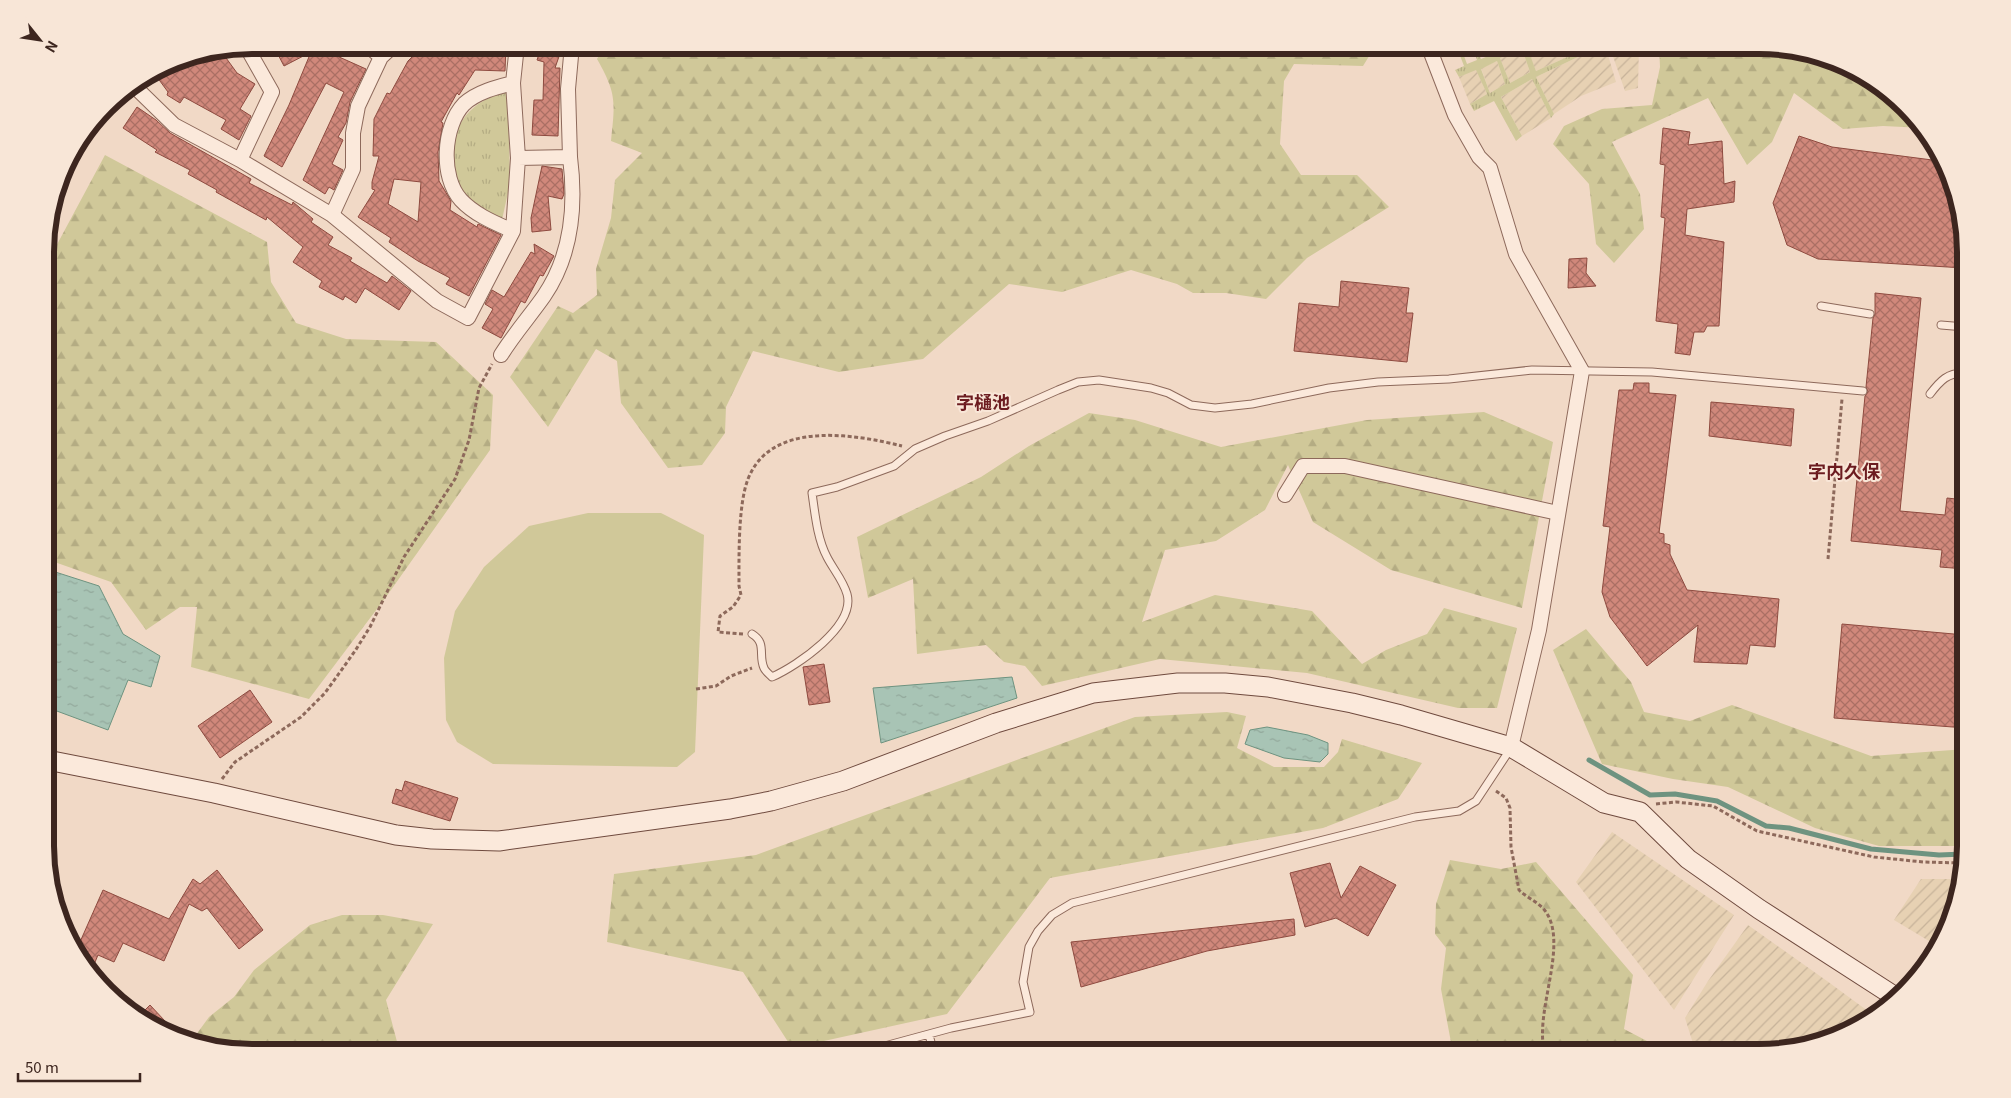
<svg xmlns="http://www.w3.org/2000/svg" width="2011" height="1098" font-family="Georgia,'Noto Sans JP',serif">
<defs>
<pattern id="farmland-furrows" width="10" height="10" patternUnits="userSpaceOnUse" patternTransform="scale(1.25)"><rect width="10" height="10" fill="#e7d1b3"/><path d="M-1 1l2-2M0 10L10 0M9 11l2-2" fill="none" stroke="#c7b39a"/></pattern>
<pattern id="grass-tufts" width="24" height="20" patternUnits="userSpaceOnUse" patternTransform="scale(1.25)"><rect width="24" height="20" fill="#d0c899"/><path d="M3 7l-1-3M5 7V3M7 7l1-3M15 17l-1-3M17 17v-4M19 17l1-3" fill="none" stroke="#b4ac83"/></pattern>
<pattern id="forest-firs" width="22" height="20" patternUnits="userSpaceOnUse" patternTransform="scale(1.25)"><rect width="22" height="20" fill="#d0c899"/><path d="M5 1l3.5 6h-7zM16 11l3.5 6h-7z" fill="#b4ac83"/></pattern>
<pattern id="water-ripples" width="26" height="14" patternUnits="userSpaceOnUse" patternTransform="scale(1.25)"><rect width="26" height="14" fill="#a8c4b5"/><path d="M2 4q2-2 4 0t4 0M15 11q2-2 4 0t4 0" fill="none" stroke="#92a89b"/></pattern>
<pattern id="building-cross-hatch" width="8" height="8" patternUnits="userSpaceOnUse" patternTransform="scale(1.25)"><rect width="8" height="8" fill="#d0887b"/><path d="M0 0l8 8M0 8l8-8" fill="none" stroke="#aa6f64"/></pattern>
</defs>
<rect width="100%" height="100%" fill="#f1d9c6"/>
<path fill="url(#farmland-furrows)" d="M1532,45H1594L1536,71L1526,47Z
M1603,45H1605L1616,82L1581,96L1554,114L1536,77Z
M1609,45H1639L1638,88L1625,91Z
M1522,49L1530,72L1510,83L1500,58Z
M1497,61L1505,84L1490,93L1481,68Z
M1476,69L1487,94L1470,104L1459,77Z
M1532,79L1551,118L1522,136L1501,97Z
M1612,832L1734,915L1674,1010L1576,882Z
M1921,879H1958L1945,938L1939,947L1894,920Z
M1748,925L1827,981L1876,1017L1825,1042L1772,1053H1696L1685,1018L1708,981Z"/>
<path fill="url(#grass-tufts)" fill-rule="evenodd" d="M1456,45H1460L1467,64L1477,60L1472,45H1476L1481,59L1493,54V45H1497L1498,53L1503,52L1501,45H1505L1507,50L1521,45H1532L1527,47L1536,71L1594,45H1603L1536,77L1554,114L1551,118L1532,79L1501,97L1522,136L1516,141L1494,101L1474,111L1470,104L1487,94L1476,70L1459,77L1455,70L1464,66ZM1522,49L1530,72L1510,83L1500,58ZM1497,61L1505,84L1490,93L1481,69Z
M508,92L510,183L502,220C489,213 473,206 464,194C446,171 450,130 470,111C481,100 494,95 508,92Z"/>
<path fill="url(#forest-firs)" d="M605,45H1376L1363,66L1294,64L1284,81L1280,144L1301,175H1357L1389,207L1307,258L1266,299L1226,293H1193L1177,284L1131,270L1062,292L1009,284L923,359L839,372L753,351L726,407L725,433L702,465L668,468L621,403L617,361L596,349L548,427L510,377L558,306L573,313L597,295L596,269L611,218L615,180L642,153L611,141C615,102 617,94 597,59Z
M1659,45H1759L1851,66L1863,74L1868,89L1881,87L1896,97L1924,128L1883,126L1843,129L1794,93L1772,142L1747,165L1708,98L1612,142L1640,194L1644,229L1614,263L1596,244L1589,184L1553,144L1564,126L1602,109L1652,105L1660,67Z
M105,155L267,242L271,282L296,323L346,339L436,342L493,395L490,450L386,597L309,699L191,667L197,607H180L146,630L111,582L46,559V265Z
M1484,412L1553,442L1522,608L1391,570L1313,522L1288,465L1265,510L1216,541L1165,550L1142,622L1215,595L1312,611L1362,664L1386,650L1427,634L1444,608L1517,628L1497,708H1458L1307,673L1160,659L1042,686L1025,666L1004,662L986,645L917,654L913,579L868,598L857,537L981,477L1029,446L1089,413L1135,420L1221,447L1367,420Z
M1586,629L1631,682L1644,712L1690,721L1732,705L1871,756L1966,749V846H1879L1815,828L1728,787L1673,779L1602,764L1553,650Z
M1227,712L1246,716L1237,748L1274,767H1324L1338,752L1342,739L1422,763L1398,799L1323,828L1050,878L947,1014L792,1048L743,972L607,942L614,874L756,855L1135,717Z
M1450,860L1501,869L1536,862L1633,975L1624,1029L1670,1053H1453L1441,989L1446,948L1435,934L1436,904Z
M342,915H383L433,924L386,1000L400,1053H252L193,1039L209,1017L234,997L254,970L310,925Z"/>
<path fill="#d0c899" d="M588,513H661L704,535L695,752L677,767L493,764L457,742L446,720L444,658L455,611L484,567L529,526Z"/>
<path fill="url(#water-ripples)" stroke="#6e9380" d="M46,569L99,586L123,634L160,656L151,687L128,680L108,730L46,707Z
M1012,677L1017,698L881,743L873,688Z
M1267,727L1308,735L1328,743V754L1320,762L1284,758L1245,744L1250,730Z"/>
<g fill="none" stroke-linecap="round" stroke-linejoin="round">
<path stroke="#6e9380" stroke-width="5" d="M1589,760L1650,795L1675,794L1717,801L1766,826L1789,828L1871,849L1939,855L1964,854"/>
</g>
<path fill="url(#building-cross-hatch)" stroke="#8e4a3f" fill-rule="evenodd" d="M273,45H337L328,52L366,69L350,102L346,123L338,137L343,140L332,164L343,170L334,190L329,187L325,194L303,180L344,92L326,83L282,167L264,156L289,105L311,52L284,66Z
M424,45H506L505,71L475,70L459,95L457,93L441,122L443,123L438,152L439,181L451,201L450,210L477,227L478,224L501,235L469,296L446,284L450,278L418,261L389,242L391,238L358,217L375,190L372,189V182L379,156H373L374,119L387,93L390,94L408,61ZM394,179L421,182L418,222L388,204Z
M542,45H563L555,68H560L558,136L532,135L534,100H543L544,62L537,60Z
M221,51L237,73L255,84L240,109L251,116L239,140L221,129L226,120L184,97L180,103L167,95L168,92L157,77L165,66L173,61Z
M137,107L156,120L170,133L251,179L249,183L292,205L293,202L313,219L311,222L333,237L328,245L352,258L350,261L387,283L392,276L411,291L399,310L365,288L356,303L345,296L343,300L319,287L322,281L293,262L303,247L267,217L266,220L216,192L217,190L188,174L190,170L155,152L157,150L123,128Z
M1663,128L1690,132L1688,145L1722,141L1724,184L1735,181L1734,202L1687,209L1685,235L1724,242L1719,326H1707L1704,332H1694L1690,355L1675,353L1678,324L1656,321L1665,218L1661,217L1665,165L1660,164Z
M1799,136L1832,147L1940,161L1964,225V268L1818,259L1787,245L1773,203Z
M542,166L562,169L564,194L562,199L548,196L551,230L532,232L531,218Z
M534,244L554,256L543,276L540,275L525,303L521,301L501,338L482,328L493,309L485,304L492,290L504,297L531,252L535,254Z
M1587,258L1586,273L1596,286L1568,288L1569,259Z
M1341,281L1409,288L1406,313H1413L1407,362L1294,351L1299,303L1339,307Z
M1875,293L1921,298L1900,511L1945,515L1947,498L1965,500V569L1940,567L1942,550L1851,541L1865,396L1868,392L1866,387L1873,318L1875,314Z
M1634,383H1649V393L1676,395L1659,533L1664,534V543L1670,545V554L1687,590L1779,599L1775,647L1750,645L1747,664L1694,662L1698,625L1647,666L1610,617L1602,592L1610,527L1603,526L1619,390H1633Z
M1711,402L1794,409L1791,446L1709,436Z
M1842,624L1965,635L1966,728L1834,718Z
M824,664L830,702L809,705L803,667Z
M250,690L272,722L220,758L198,726Z
M405,781L458,798L450,821L392,803L396,789L402,791Z
M1330,863L1341,898L1360,866L1396,885L1368,936L1336,918L1305,927L1290,873Z
M217,870L263,930L239,949L207,908L202,911L189,904L164,961L123,943L114,962L98,955L90,974L88,972L76,951L103,890L169,919L193,879L200,884Z
M1294,919L1295,935L1207,951L1081,987L1071,942Z
M150,1005L179,1036L160,1032L140,1015Z"/>
<g fill="none" stroke-linecap="round" stroke-linejoin="round">
<g stroke="#8d695b" stroke-width="9">
<path id="lane" d="M1821,306L1870,314
M1941,325L1965,327
M1930,394C1940,381 1948,372 1965,373
M752,634C767,643 758,655 764,668C765,671 769,674 772,677C797,666 856,626 847,594C843,580 833,569 827,557C817,538 815,513 812,493L837,487L894,466L915,449L945,436L988,421L1058,390L1078,382L1099,380L1151,388L1168,393L1191,405L1215,408L1252,404L1329,388L1378,382L1449,379L1532,370L1652,372L1863,391
M929,1035L934,1053
M859,1053L951,1028L1030,1012L1023,982L1029,947L1038,931L1052,915L1072,903L1415,817L1459,811L1476,801L1511,748"/>
</g>
<g stroke="#8d695b" stroke-width="16">
<path id="street" d="M367,45L381,57
M1428,45L1455,115L1479,157L1490,168L1516,254L1582,371L1539,630L1511,747
M513,83C497,87 477,92 464,104C443,126 440,177 461,200C475,215 495,223 513,231
M133,85L174,125L240,160L332,215L437,301L468,318L513,231L518,158L513,83L517,45
M518,158L570,157L568,89L572,45
M240,160L272,92L246,46
M332,215L353,169V133L358,106L381,57L394,45
M501,355C514,334 530,316 544,296C572,255 576,204 570,157
M1285,495L1303,466H1345L1558,513"/>
</g>
<g stroke="#6f4a3e" stroke-width="21">
<path id="secondary" d="M47,760L214,793L396,835L432,839L499,841L730,809L771,801L843,781L996,723L1093,693L1178,683H1225L1268,687L1352,703L1401,715L1511,747L1604,803L1640,812L1688,859L1759,909L1897,998"/>
</g>
<path stroke="#8d695b" stroke-width="3" stroke-dasharray="4 2.5" stroke-linecap="butt" d="M1828,559L1842,399
M743,634L718,632L720,616L733,607L741,595L739,586C739,556 738,505 748,479C771,420 854,434 902,446
M696,689L716,686L731,676L752,668
M222,779L235,762L301,717L325,693L355,651L370,627L404,557L455,479L469,440L479,388L492,364
M1496,791L1506,798L1510,808L1511,847L1519,890C1527,898 1539,902 1546,912C1569,946 1533,1014 1545,1053
M1656,804L1676,802L1713,806L1757,831L1874,857L1923,862L1962,863"/>
<use href="#lane" stroke="#fbe9db" stroke-width="7"/>
<use href="#street" stroke="#fbe9db" stroke-width="14"/>
<use href="#secondary" stroke="#fbe9db" stroke-width="19"/>
</g>
<g text-anchor="middle" stroke-width="4" stroke-linejoin="round" paint-order="stroke">
<g font-size="18" font-weight="bold" fill="#6c1c20" stroke="#f8e6d7">
<text x="983" y="409">字樋池</text>
<text x="1844" y="478">字内久保</text>
</g>
</g>
<path d="M0 0H2011V1098H0ZM252 54H1759A198 198 0 0 1 1957 252V846A198 198 0 0 1 1759 1044H252A198 198 0 0 1 54 846V252A198 198 0 0 1 252 54Z" fill="#f8e6d7" fill-rule="evenodd"/>
<path fill="none" stroke="#3d261f" stroke-width="6" d="M252 54H1759A198 198 0 0 1 1957 252V846A198 198 0 0 1 1759 1044H252A198 198 0 0 1 54 846V252A198 198 0 0 1 252 54Z"/>
<g transform="translate(40 40) rotate(120)" stroke="#f8e6d7" stroke-width="4" paint-order="stroke">
<path d="M0-4L9 19L0 12L-9 19Z" fill="#3d261f"/>
<text y="-8" font-size="14" font-weight="bold" text-anchor="middle" fill="#3d261f">N</text>
</g>
<path d="M18 1073v8h122v-8" fill="none" stroke="#3d261f" stroke-width="2.5"/>
<text x="25" y="1073" font-size="15" fill="#3d261f" stroke="#f8e6d7" stroke-width="4" paint-order="stroke">50 m</text>
</svg>
